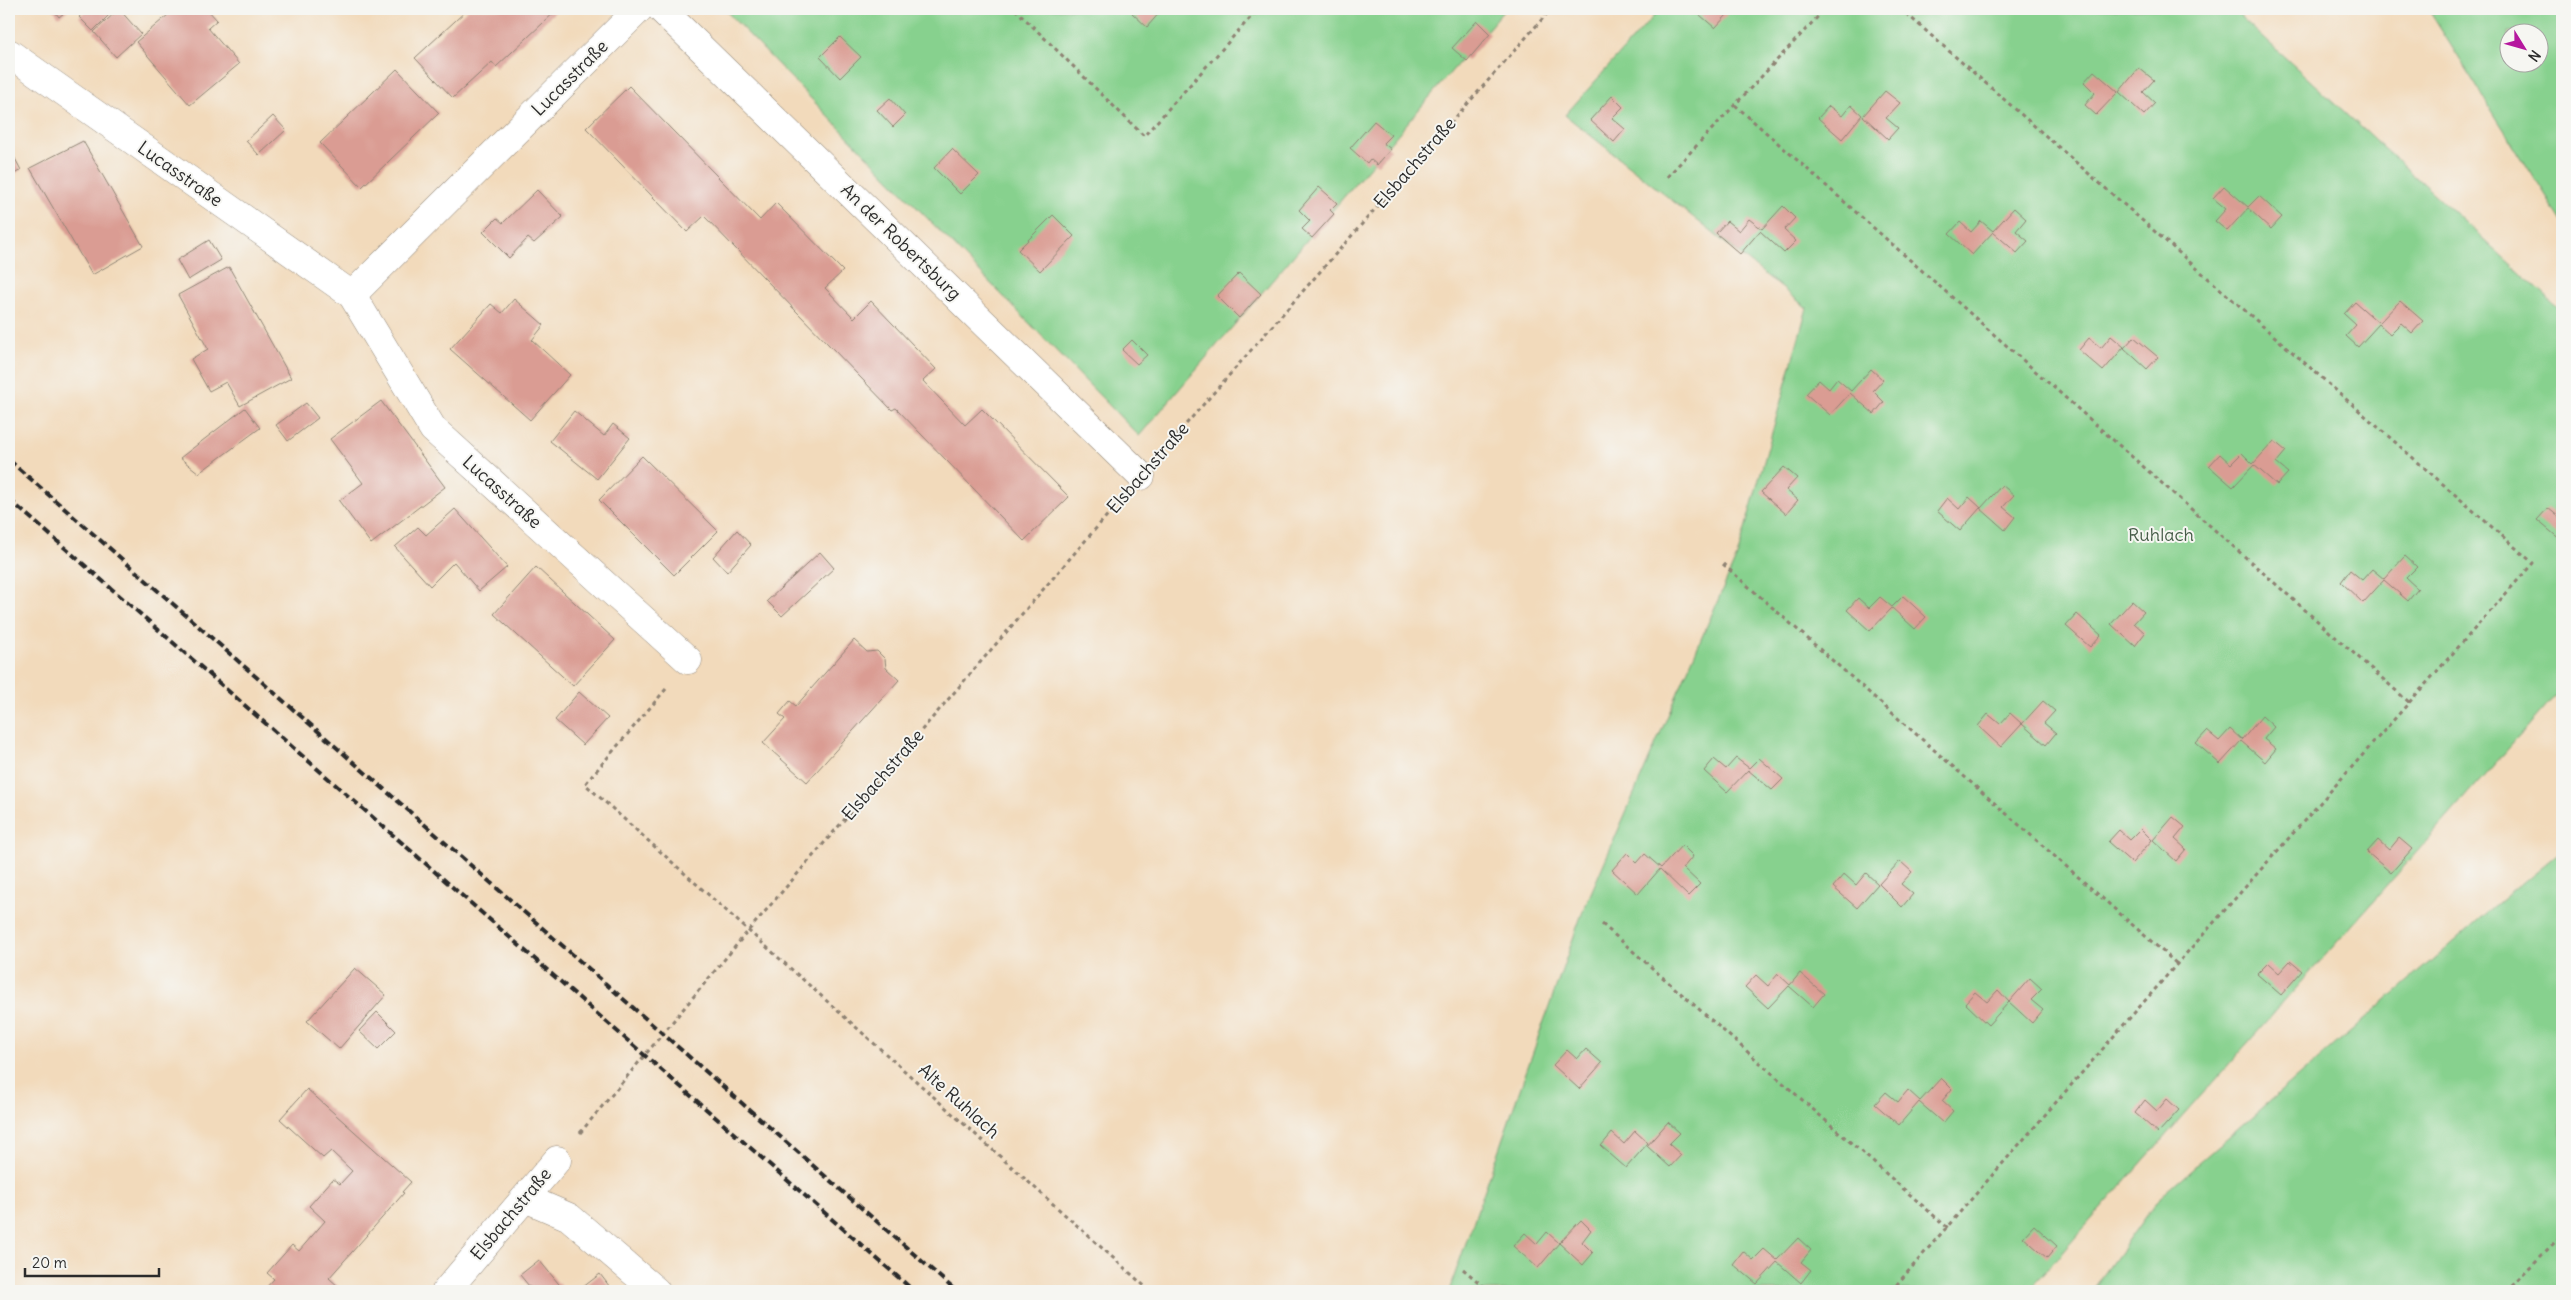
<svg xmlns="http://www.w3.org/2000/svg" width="2571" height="1300" font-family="Delius,sans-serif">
<rect width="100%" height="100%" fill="#f6f6f2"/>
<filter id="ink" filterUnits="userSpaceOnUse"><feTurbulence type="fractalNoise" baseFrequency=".02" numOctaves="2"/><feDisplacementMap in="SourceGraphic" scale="10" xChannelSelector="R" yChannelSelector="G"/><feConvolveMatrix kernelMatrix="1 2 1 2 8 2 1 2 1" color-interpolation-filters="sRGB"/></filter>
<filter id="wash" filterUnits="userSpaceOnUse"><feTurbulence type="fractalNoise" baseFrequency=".0096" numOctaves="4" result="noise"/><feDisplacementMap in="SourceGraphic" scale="20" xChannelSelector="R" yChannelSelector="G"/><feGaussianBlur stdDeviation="1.12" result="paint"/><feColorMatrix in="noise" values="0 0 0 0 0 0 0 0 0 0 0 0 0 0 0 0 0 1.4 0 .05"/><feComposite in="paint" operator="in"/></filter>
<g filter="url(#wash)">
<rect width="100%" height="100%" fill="#f2dabb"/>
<path fill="#87d18e" stroke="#597e5c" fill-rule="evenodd" d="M724,9H1505L1139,436Z
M1660,9H2232L2562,311V688L2028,1291H1449L1581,916L1738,554L1807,308L1565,115Z
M2428,9H2562V222ZM2508,32H2538V62H2508Z
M2562,850V1291H2092L2157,1200L2486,913Z"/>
<g id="blocks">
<path fill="#da9c93" d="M53,9H69L59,17Z
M87,9H115L93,31L79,17Z
M119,9L141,34L116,57L94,32Z
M175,9H207L217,20L208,28L239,64L190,105L136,42Z
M468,9H558L496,67L492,62L453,98L415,58Z
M1136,9H1158L1161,11L1147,27L1132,13Z
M1693,9H1719L1727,15L1715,28Z
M1477,21L1490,34L1467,61L1452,48Z
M840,37L861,57L840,78L820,57Z
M2139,68L2154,80L2143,92L2155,103L2144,115L2119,92Z
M397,69L439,113L362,187L320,143Z
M2094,71L2118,92L2096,115L2085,105L2095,93L2084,82Z
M629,86L760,220L776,203L843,271L825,288L854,318L871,301L936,369L923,381L965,425L982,409L1069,497L1024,541L896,408L892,410L704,216L687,232L586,128Z
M1885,91L1900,103L1886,118L1898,128L1888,139L1863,116Z
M1612,96L1623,107L1612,118L1625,129L1614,142L1590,120Z
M890,98L905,115L893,127L877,110Z
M1851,105L1862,115L1842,139L1818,118L1829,106L1842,116Z
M273,116L286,130L259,155L246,141Z
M1374,121L1391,135L1383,143L1391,149L1377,165L1370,159L1367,163L1350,148Z
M83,141L143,246L92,275L30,168Z
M952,149L979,175L960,194L934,168Z
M11,151L21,170L9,177V152Z
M2224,186L2248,207L2259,196L2282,217L2271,229L2248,208L2227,231L2215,221L2226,209L2213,198Z
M1319,187L1337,203L1330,210L1334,214L1312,238L1302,229L1310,221L1299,210Z
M537,190L563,217L534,243L528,238L509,258L483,232L497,218L503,223Z
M1783,206L1795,218L1784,230L1796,241L1784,253L1760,231L1740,254L1716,233L1727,221L1739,231L1749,219L1762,229Z
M2014,208L2026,219L2016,231L2028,241L2017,253L1993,232L1972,255L1949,234L1960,222L1971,232L1981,221L1993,231Z
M1053,215L1074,236L1040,271L1018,250Z
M209,240L221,260L188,280L177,260Z
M229,267L291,378L240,406L226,382L209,391L191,359L208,349L178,295Z
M1239,273L1261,294L1239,318L1217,296Z
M514,299L544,325L532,340L570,375L530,420L450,349L491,304L502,313Z
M2400,301L2423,321L2412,333L2401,323L2390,334L2379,324L2358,347L2346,336L2356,325L2344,314L2355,302L2379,323Z
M2111,336L2124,347L2103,371L2079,350L2089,338L2101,348Z
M2134,337L2158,357L2147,369L2124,348Z
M1132,340L1147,355L1137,364L1122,350Z
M1871,369L1883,380L1873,391L1884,402L1874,414L1850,393L1830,415L1806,394L1819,380L1829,389L1837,379L1851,391Z
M381,401L445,487L371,544L339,501L363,483L330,439Z
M306,403L318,418L288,441L276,425Z
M245,408L260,428L199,473L180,458Z
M574,411L604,436L613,424L630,438L597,479L550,441Z
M2274,441L2286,451L2276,463L2288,473L2277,485L2254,465L2233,487L2209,466L2220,454L2231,464L2242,453L2253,464Z
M642,456L718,531L674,575L599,500Z
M1784,467L1797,478L1786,490L1798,500L1786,514L1761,492Z
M2002,485L2014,495L2003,507L2015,517L2005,530L1980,508L1960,531L1937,511L1947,498L1959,509L1969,497L1981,508Z
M2548,508L2560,518L2562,515L2561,540L2537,520Z
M455,509L507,567L479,591L454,562L430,586L395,547L418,527L426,535Z
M737,530L751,545L727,572L713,557Z
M820,552L834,568L782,616L767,601Z
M2405,556L2417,567L2406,578L2418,589L2408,601L2384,580L2363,603L2341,582L2350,570L2362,580L2372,569L2384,579Z
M536,567L615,640L573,686L494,614Z
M1903,596L1926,617L1915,629L1892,608L1870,631L1847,610L1858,598L1869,608L1880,597L1892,607Z
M2132,601L2144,612L2134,623L2145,633L2135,646L2111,624Z
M2077,614L2101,635L2090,647L2066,626Z
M854,640L867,652L877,651L885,659L886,668L899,680L807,782L763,743L785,719L779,714L790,701L796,706Z
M579,692L608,718L583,745L555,720Z
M2043,701L2055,711L2044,723L2056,733L2046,745L2022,724L2001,747L1978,726L1988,714L2000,724L2010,713L2022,724Z
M2262,716L2274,727L2264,739L2276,749L2265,762L2241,741L2220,764L2196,743L2207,731L2219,741L2230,729L2242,740Z
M1736,758L1749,768L1759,758L1783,779L1772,790L1748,770L1727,792L1704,771L1714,759L1726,769Z
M2173,817L2185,827L2175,839L2186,849L2176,861L2153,840Z
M2141,829L2152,840L2132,863L2108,842L2119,830L2130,840Z
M2399,838L2412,849L2391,873L2367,852L2378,840L2389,850Z
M1682,845L1693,856L1683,868L1700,884L1688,896L1660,869L1638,894L1612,870L1627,853L1637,863L1645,854L1661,868Z
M1900,861L1912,872L1901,884L1913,894L1902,907L1879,884Z
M1866,873L1878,884L1857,908L1833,887L1844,874L1856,885Z
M2290,961L2302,971L2281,995L2257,974L2268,963L2279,973Z
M355,968L386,995L339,1049L307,1021Z
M1800,973L1824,994L1813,1007L1789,986L1768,1008L1745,987L1756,975L1768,986L1778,974L1790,985Z
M2030,978L2042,989L2031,1000L2043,1010L2032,1023L2009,1002L1988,1025L1965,1003L1975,992L1987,1002L1998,990L2009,1002Z
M377,1012L396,1031L378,1049L359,1031Z
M1586,1049L1602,1063L1579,1089L1553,1065L1567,1050L1577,1059Z
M1941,1078L1952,1089L1942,1101L1953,1111L1943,1123L1919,1102L1899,1125L1875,1104L1886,1092L1898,1102L1908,1090L1920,1101Z
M307,1089L411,1182L402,1192L404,1193L329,1278L339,1287L335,1291H263L274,1279L267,1273L292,1245L299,1251L325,1221L309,1206L333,1179L340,1184L352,1171L331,1151L323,1158L280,1119Z
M2167,1099L2179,1110L2158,1133L2135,1113L2145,1100L2157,1111Z
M1668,1122L1680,1133L1669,1144L1681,1155L1670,1167L1647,1146Z
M1635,1131L1648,1143L1626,1168L1601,1146L1612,1133L1624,1144Z
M1581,1220L1591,1230L1582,1242L1593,1253L1583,1265L1559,1243L1538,1268L1513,1246L1525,1233L1537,1244L1547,1232L1559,1243Z
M2034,1225L2057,1246L2047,1258L2023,1237Z
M1798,1238L1811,1250L1801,1262L1811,1270L1801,1283L1777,1262L1757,1284L1733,1264L1743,1251L1753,1260L1764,1249L1777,1260Z
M539,1260L563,1289L560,1291H533L520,1275Z
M600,1274L613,1291H578Z"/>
</g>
</g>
<g filter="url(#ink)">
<use href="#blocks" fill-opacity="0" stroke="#8e8273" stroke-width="1"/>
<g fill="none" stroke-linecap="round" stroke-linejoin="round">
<g stroke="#8e8273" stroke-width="29">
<path id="minor" d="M661,9L1141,476
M9,53L352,295L433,429L688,660
M352,295L639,9
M525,1198L569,1217L656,1291
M446,1291L557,1160"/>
</g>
<path stroke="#8e8273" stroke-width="3" stroke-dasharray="4 4" stroke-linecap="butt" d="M1015,9L1144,136L1258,9
M1735,105L2410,703
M1667,177L1825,9
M1165,448L1551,9
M1723,564L2177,964
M666,689L585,784L1150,1291
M1602,924L1948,1228
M580,1133L749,930L1117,504
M1463,1269L1489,1291
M1891,1291L2177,964L2533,563L1901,9
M2506,1291L2562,1235"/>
<use href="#minor" stroke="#fff" stroke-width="28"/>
<path stroke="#2b2b2b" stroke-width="4" stroke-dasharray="8 4" stroke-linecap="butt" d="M9,460L956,1291
M9,499L914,1291"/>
</g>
</g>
<g text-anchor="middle" stroke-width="4" stroke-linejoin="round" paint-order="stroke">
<g font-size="18" fill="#2b2b2b" stroke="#f6f6f2">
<text transform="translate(570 78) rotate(-45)" y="6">Lucasstraße</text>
<text transform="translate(1415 163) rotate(-49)" y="6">Elsbachstraße</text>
<text transform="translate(180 174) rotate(35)" y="6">Lucasstraße</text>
<text transform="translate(901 242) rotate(44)" y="6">An der Robertsburg</text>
<text transform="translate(1148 468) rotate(-49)" y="6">Elsbachstraße</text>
<text transform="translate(502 492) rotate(42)" y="6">Lucasstraße</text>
<text transform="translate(883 775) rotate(-49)" y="6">Elsbachstraße</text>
<text transform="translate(959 1101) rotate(42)" y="6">Alte Ruhlach</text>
<text transform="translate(511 1214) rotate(-50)" y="6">Elsbachstraße</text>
</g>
<g font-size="18" fill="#475d49" stroke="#f6f6f2">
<text x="2161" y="541">Ruhlach</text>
</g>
</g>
<rect width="2571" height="1300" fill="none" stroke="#f6f6f2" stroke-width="30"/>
<g transform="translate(2524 48) rotate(127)"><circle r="24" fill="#f6f6f2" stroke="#a5a5a2"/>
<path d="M0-4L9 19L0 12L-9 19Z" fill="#b5179e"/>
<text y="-8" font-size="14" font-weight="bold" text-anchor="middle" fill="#2b2b2b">N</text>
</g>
<path d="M25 1268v8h134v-8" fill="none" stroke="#2b2b2b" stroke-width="2.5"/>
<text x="32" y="1268" font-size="15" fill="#2b2b2b" stroke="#f6f6f2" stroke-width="4" paint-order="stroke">20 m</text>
</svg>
